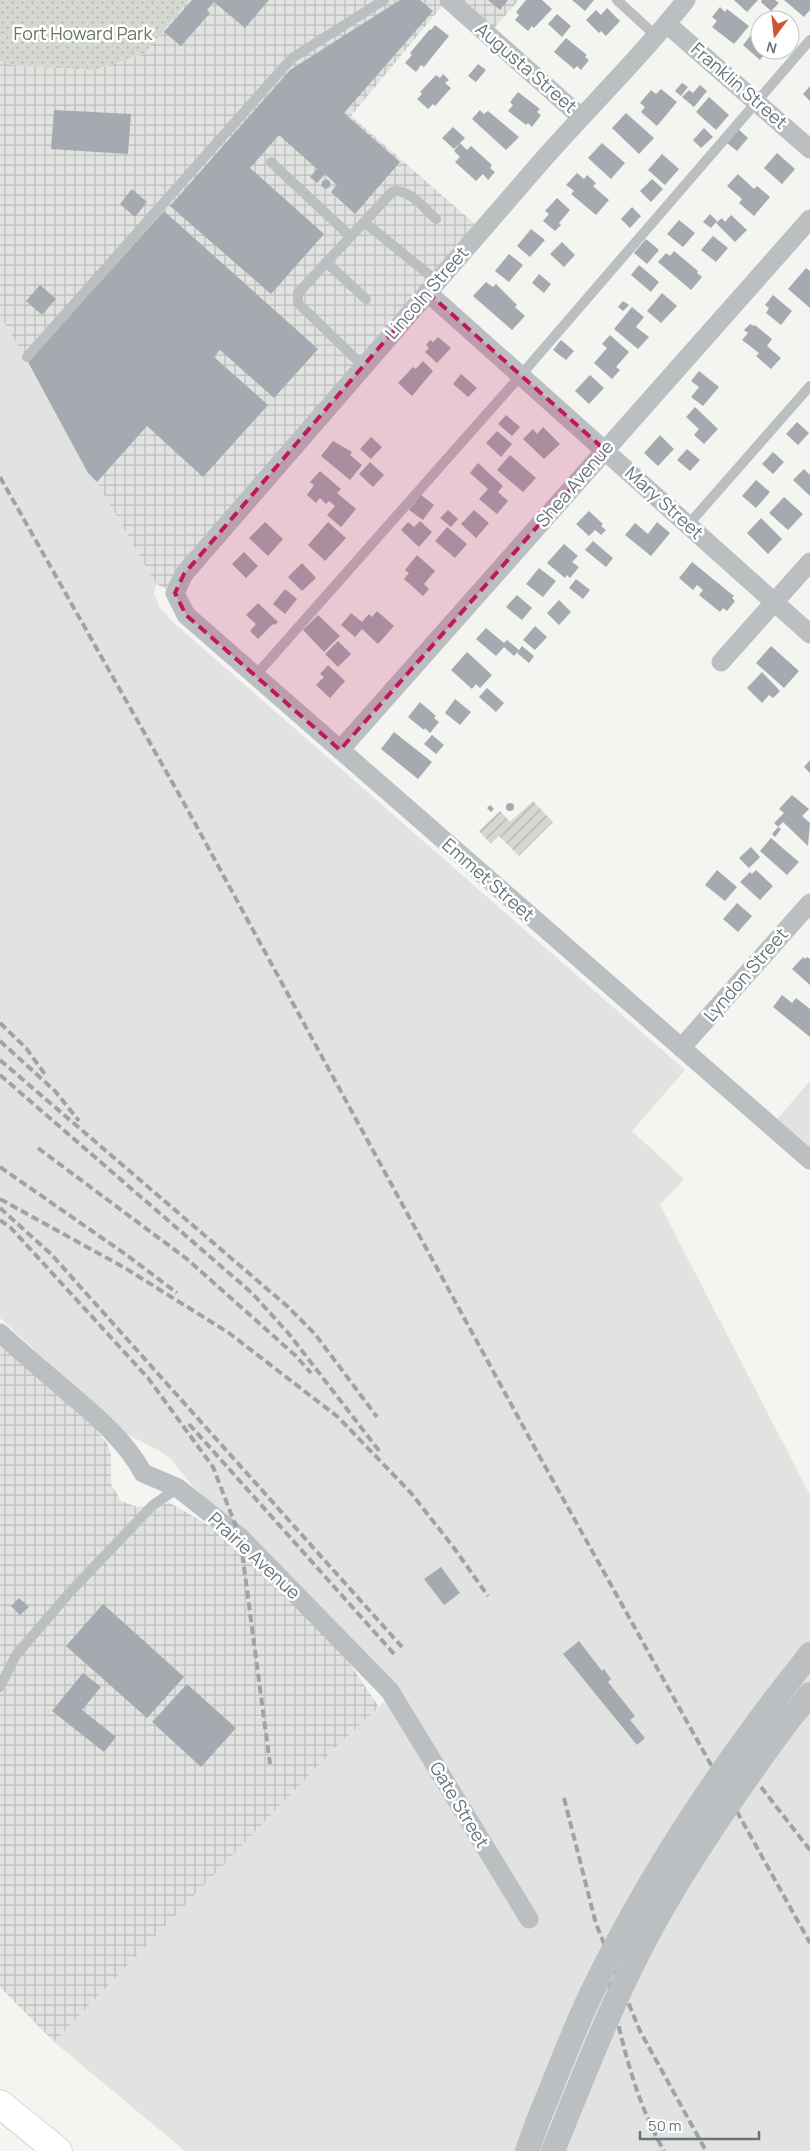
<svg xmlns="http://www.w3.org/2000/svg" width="810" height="2151" font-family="Manrope,sans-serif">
<defs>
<pattern id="industrial-grid" width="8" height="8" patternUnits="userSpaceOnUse" patternTransform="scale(1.25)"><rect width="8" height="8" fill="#e2e3e1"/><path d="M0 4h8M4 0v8" fill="none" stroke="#bbbdbc"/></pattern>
<pattern id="park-dots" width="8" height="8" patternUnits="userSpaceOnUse" patternTransform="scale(1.25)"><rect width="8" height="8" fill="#d4d8d1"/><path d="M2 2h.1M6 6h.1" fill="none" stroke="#b0b4af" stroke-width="1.8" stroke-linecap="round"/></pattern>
<pattern id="garden-furrows" width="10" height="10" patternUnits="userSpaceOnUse" patternTransform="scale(1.25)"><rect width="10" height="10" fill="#d4d8d1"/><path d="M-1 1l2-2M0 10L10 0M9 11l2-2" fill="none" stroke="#b0b4af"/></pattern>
</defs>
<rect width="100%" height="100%" fill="#f4f4f1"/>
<path fill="#e2e3e1" d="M0,315L156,584L154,593L160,608L174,623L685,1070L632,1131L684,1179L660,1205L810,1495V2151H185L54,2042L335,1748L399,1688L192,1485L170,1458L158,1450L123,1432L0,1318Z
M810,1081V1160L771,1126Z"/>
<path fill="url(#industrial-grid)" d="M189,0H447L351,116L482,230L175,593L156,584L0,315V61L17,66L94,70L144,54Z
M449,0H519L488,35Z
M0,1346L95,1428L108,1445L111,1455V1484L121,1501L137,1507L170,1503L215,1529L253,1562L348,1661L379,1707L335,1748L54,2042L0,1987Z"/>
<path fill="url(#park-dots)" d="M0,0H189L144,54L94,70L17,66L0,61Z"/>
<path fill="url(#garden-furrows)" d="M533,801L553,822L519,856L499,836L491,844L479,831L500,811L510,822Z"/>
<path fill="#a4aaaf" d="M192,0H269L245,28L214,2L207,10L210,13L181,46L164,32Z
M400,0H420L433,11L344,113L400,162L355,214L331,192L337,185L325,174L317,183L310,177L317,169L279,135L250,168L324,234L271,294L170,206L290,70Z
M488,0H508L500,10Z
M526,0H542L552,9L534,28L532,26L528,31L515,20L519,15L516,12Z
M572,0H594L585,11Z
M734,0H758L747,12Z
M762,0H775L779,3L771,11L761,2Z
M784,0H810V10L804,17Z
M720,7L725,12L727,9L749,26L734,44L712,27L717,21L712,17Z
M607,8L620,21L606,36L601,31L599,33L586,20L596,10L601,15Z
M557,14L571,26L562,37L548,24Z
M435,25L449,36L424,67L421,65L416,72L405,63L412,55L410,53L430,29L431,30Z
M755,30L760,34V50H768L760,60L743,45Z
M566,38L587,55L585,57L589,60L581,70L577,66L574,69L554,52Z
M478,64L486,70L476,82L468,76Z
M443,74L449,80L445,83L451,88L435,106L433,104L428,109L417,99L422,94L420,92L436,75L440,78Z
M682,83L688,87L681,96L675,91Z
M700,85L707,91L694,107L682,97L689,90L693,93Z
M810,86V101L803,94Z
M661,89L677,102L657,126L641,112L645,107L640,103L651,90L656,94Z
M518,92L540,109L537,112L541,115L532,127L528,123L526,125L508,111L513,105L510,102Z
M709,97L729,115L716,130L696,112Z
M54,110L131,114L128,154L51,149Z
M480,110L484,114L488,111L519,137L506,150L472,119Z
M626,113L654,138L639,154L612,128Z
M453,127L465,138L454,149L442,138Z
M704,128L713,137L701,148L693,140Z
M738,129L748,138L737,151L727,143Z
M460,143L467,150L471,146L492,165L490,168L495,172L488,180L483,174L476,181L455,162L460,157L454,151Z
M602,143L625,163L611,179L588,158Z
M777,153L795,169L782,184L764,168Z
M662,154L679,169L665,185L648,170Z
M577,173L584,179L587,175L596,183L593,186L609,200L596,215L571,194L574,191L566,185Z
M738,174L754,189L757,186L770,197L754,216L739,203L742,199L727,186Z
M652,179L663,189L651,202L640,191Z
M321.5 184a4.5 4.5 0 1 1 9 0a4.5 4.5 0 1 1-9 0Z
M132,189L147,202L135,217L120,204Z
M557,198L570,210L559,223L561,225L555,231L543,221L549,214L545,211Z
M632,207L641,216L630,228L621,219Z
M164,211L318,349L274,398L220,350L214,357L268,405L203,477L147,426L97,482L88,473L28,362Z
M710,214L717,221L711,228L703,222Z
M731,215L747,230L735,242L716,223L722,218L725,222Z
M679,220L695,233L683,247L667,234Z
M531,229L545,240L530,257L517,246Z
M713,236L728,248L716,262L701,250Z
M646,239L659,250L647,264L634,253Z
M562,242L575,255L564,267L550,254Z
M674,251L698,271L697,273L702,277L691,290L658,262L666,253L670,256Z
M509,254L523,265L509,282L495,271Z
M639,265L659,282L651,292L631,275Z
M806,268L810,271V308L788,289Z
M539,274L551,284L544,293L532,283Z
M486,282L493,287L496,284L517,305L515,307L525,316L512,330L473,296Z
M40,285L56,299L42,315L26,301Z
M662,293L677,306L661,323L647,311Z
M773,295L792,311L781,325L766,313L769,308L765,305Z
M623,301L629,305L623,311L618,307Z
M632,307L644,317L636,327L649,337L638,349L614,329Z
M750,324L754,326L755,325L772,339L767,346L781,358L771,369L756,356L759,353L742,340L748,333L744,330Z
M610,335L629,352L616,367L620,370L612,379L594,363L607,348L602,344Z
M438,337L451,348L437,363L425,352L429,348L426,345L430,340L433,342Z
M561,340L574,351L566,360L553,350Z
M423,361L433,371L412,396L398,383L413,367L416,369Z
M699,371L719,387L703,406L691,397L699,387L691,381Z
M461,374L477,388L468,397L453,384Z
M590,375L604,388L589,404L575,391Z
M695,407L718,429L704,444L694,435L699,429L686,417Z
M506,415L520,427L512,436L498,424Z
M797,422L809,433L798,445L786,434Z
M543,427L560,444L544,459L523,439L533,429L537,434Z
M497,431L512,444L501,457L486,443Z
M660,435L674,449L658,466L644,453Z
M371,437L382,447L371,459L360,449Z
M333,441L352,452L350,455L362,465L350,480L321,456Z
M687,449L700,460L690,471L677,460Z
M773,452L784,462L773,474L762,464Z
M510,455L536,478L523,492L497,470Z
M370,462L384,475L373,487L359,474Z
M478,463L503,486L498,492L508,501L497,514L479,499L488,489L470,473Z
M804,469L810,475V496L793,480Z
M320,471L341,489L337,493L356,509L341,527L327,515L335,506L329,501L326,504L320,498L316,503L307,495L314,485L310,482Z
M756,480L770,492L756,508L742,496Z
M421,495L434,505L423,520L409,510Z
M784,497L803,514L788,530L769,513Z
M448,510L458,519L451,527L440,518Z
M474,510L489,523L476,538L461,524Z
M589,511L603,524L601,526L606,530L601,535L595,530L589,536L576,524Z
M761,518L782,539L768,554L747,533Z
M420,521L432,532L419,547L401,530L408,522L414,527Z
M265,522L283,539L268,556L249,538Z
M328,522L346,538L325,561L308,545Z
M657,522L670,533L651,556L625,535L635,523L648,534Z
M447,527L467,544L455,558L435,541Z
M593,541L613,558L606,567L585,550Z
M564,544L578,556L572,562L579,567L570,578L567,575L565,578L547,563Z
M244,552L258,566L246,578L232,564Z
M417,555L435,571L424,584L429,589L423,596L404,579L409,573L405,570Z
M692,562L734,596L732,598L735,601L727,611L723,608L720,612L699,595L703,590L697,585L693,590L679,578Z
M302,563L316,578L302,591L288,577Z
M539,568L556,581L543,597L526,584Z
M576,579L590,590L583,599L569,588Z
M285,589L297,599L285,614L273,604Z
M517,595L532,608L522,620L506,607Z
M559,600L571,612L559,625L547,613Z
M258,603L278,622L275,625L273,624L258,639L250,631L256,624L246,615Z
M377,611L394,626L378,644L362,629L355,637L341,625L351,613L362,622L369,614L372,617Z
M318,615L340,636L324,652L303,630Z
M535,626L547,637L535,650L523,640Z
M486,628L504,643L507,640L519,650L514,656L504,647L496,656L476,639Z
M338,641L351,654L338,667L325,654Z
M522,646L534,656L529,663L517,653Z
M771,646L799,671L784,688L756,663Z
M467,652L492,675L480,688L476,684L472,689L451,670Z
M328,665L345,681L330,698L316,685L324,677L320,674Z
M762,672L780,691L773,698L769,695L762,703L747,688Z
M487,688L504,703L496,712L479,697Z
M455,699L471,712L460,725L445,713Z
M420,702L436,716L434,718L439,722L430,733L425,728L424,730L408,717Z
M394,732L432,762L418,779L381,749Z
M432,735L444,745L436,754L424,744Z
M810,760V773L804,767Z
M792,795L809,809L802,816L810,823L808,846L783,822L778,827L774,823L784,813L779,809Z
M506 807a4 4 0 1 1 8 0a4 4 0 1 1-8 0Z
M490,805L494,809L491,812L487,808Z
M778,827L781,829L775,837L772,834Z
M771,838L799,862L787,875L760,851Z
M751,847L760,857L749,868L739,858Z
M717,870L737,887L725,901L705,885Z
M756,870L773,886L760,900L740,882L750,872L752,874Z
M737,903L752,916L738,932L723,919Z
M803,957L805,959L807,957L810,959V985L792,969Z
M782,995L792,1003L796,998L810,1009V1037L773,1007Z
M441,1567L460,1593L444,1605L424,1579Z
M19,1598L29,1607L20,1615L11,1606Z
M103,1604L184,1677L147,1718L66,1646Z
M579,1641L602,1671L604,1669L611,1679L608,1682L635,1716L630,1720L645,1738L637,1745L563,1654Z
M83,1673L101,1687L82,1710L116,1737L104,1752L52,1711Z
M187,1684L236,1728L201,1767L152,1722Z"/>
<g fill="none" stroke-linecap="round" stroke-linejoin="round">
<g stroke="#afb2b5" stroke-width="29">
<path id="motorway" d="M0,2104L58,2151"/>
</g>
<path stroke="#bbbfc2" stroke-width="10" d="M617,0L656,36
M271,162L350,236
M364,222L437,281
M326,262L366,299
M27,357L292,58L384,0
M363,366L298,303V293L392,192C408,187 425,209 436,219
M688,525L810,386
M256,675L521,375L810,40
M0,1687L16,1655L70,1592L153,1505L178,1488"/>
<path stroke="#bbbfc2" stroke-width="19" d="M449,0L581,117
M686,0C641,57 588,108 540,163C421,299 303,437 184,574L175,593L186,615L810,1160
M667,24L810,149
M427,292L810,634
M721,662L810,562
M340,750L810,219
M681,1048L810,903
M0,1333C23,1354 47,1374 70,1394C97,1417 126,1441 143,1473L178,1488L240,1537L390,1691L529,1919"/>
<path stroke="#bbbfc2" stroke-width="24" d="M775,1699L810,1654
M788,1721L810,1694
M527,2151L537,2123"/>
<use href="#motorway" stroke="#fff" stroke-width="28"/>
<path stroke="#9ea3a7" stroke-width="4" stroke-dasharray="8 4" stroke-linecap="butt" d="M0,477L185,805L536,1450L810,1943
M0,1023L26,1048L47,1077
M0,1041L55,1091L79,1121
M0,1060L287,1306L315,1334L377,1417
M0,1075L252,1293L289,1334L380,1452
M38,1148L187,1259L296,1356L311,1373
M0,1167L128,1256L177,1293
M0,1199L125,1268L229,1333L338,1417L411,1493L454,1548L488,1596
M0,1208L51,1254L402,1647
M0,1220L11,1228L148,1378L213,1467L240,1537L270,1764
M189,1424L395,1655
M761,1787L810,1850
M564,1798L596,1924L640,2031L706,2151
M603,1956C618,2023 630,2091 664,2151"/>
<path stroke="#bbbfc2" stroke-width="24" d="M537,2123C555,2080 571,2036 591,1994C641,1890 705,1791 775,1699
M553,2151C581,2082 608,2012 642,1946C683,1867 736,1792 788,1721"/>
</g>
<path fill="#c2185b" fill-opacity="0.2" stroke="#c2185b" stroke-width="4" stroke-dasharray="10 6" stroke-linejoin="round" d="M427,292L605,450L340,750L186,615L175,593L184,574Z"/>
<g text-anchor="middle" stroke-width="5" stroke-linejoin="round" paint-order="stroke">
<g font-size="18" fill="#697665" stroke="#fff">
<text x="83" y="40">Fort Howard Park</text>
</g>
<g font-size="18" fill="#67747e" stroke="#fff">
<text transform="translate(526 68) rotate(41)" y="6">Augusta Street</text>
<text transform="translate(739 86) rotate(41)" y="6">Franklin Street</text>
<text transform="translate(427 293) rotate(-49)" y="6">Lincoln Street</text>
<text transform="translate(575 484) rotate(-49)" y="6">Shea Avenue</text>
<text transform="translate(664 503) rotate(42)" y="6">Mary Street</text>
<text transform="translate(488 880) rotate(41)" y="6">Emmet Street</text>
<text transform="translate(746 975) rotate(-49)" y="6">Lyndon Street</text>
<text transform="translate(254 1556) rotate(43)" y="6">Prairie Avenue</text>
<text transform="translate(459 1805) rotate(59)" y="6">Gate Street</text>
</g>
</g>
<g transform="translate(775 35) rotate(195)"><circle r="24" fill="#ffffff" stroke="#c2c7cb"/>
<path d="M0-4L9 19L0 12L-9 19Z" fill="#cd5638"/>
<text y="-8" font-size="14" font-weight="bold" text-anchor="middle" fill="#67747e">N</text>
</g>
<path d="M640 2131v8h119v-8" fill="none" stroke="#67747e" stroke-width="2.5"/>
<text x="648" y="2131" font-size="15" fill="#67747e" stroke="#ffffff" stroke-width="4" paint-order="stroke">50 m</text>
</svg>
